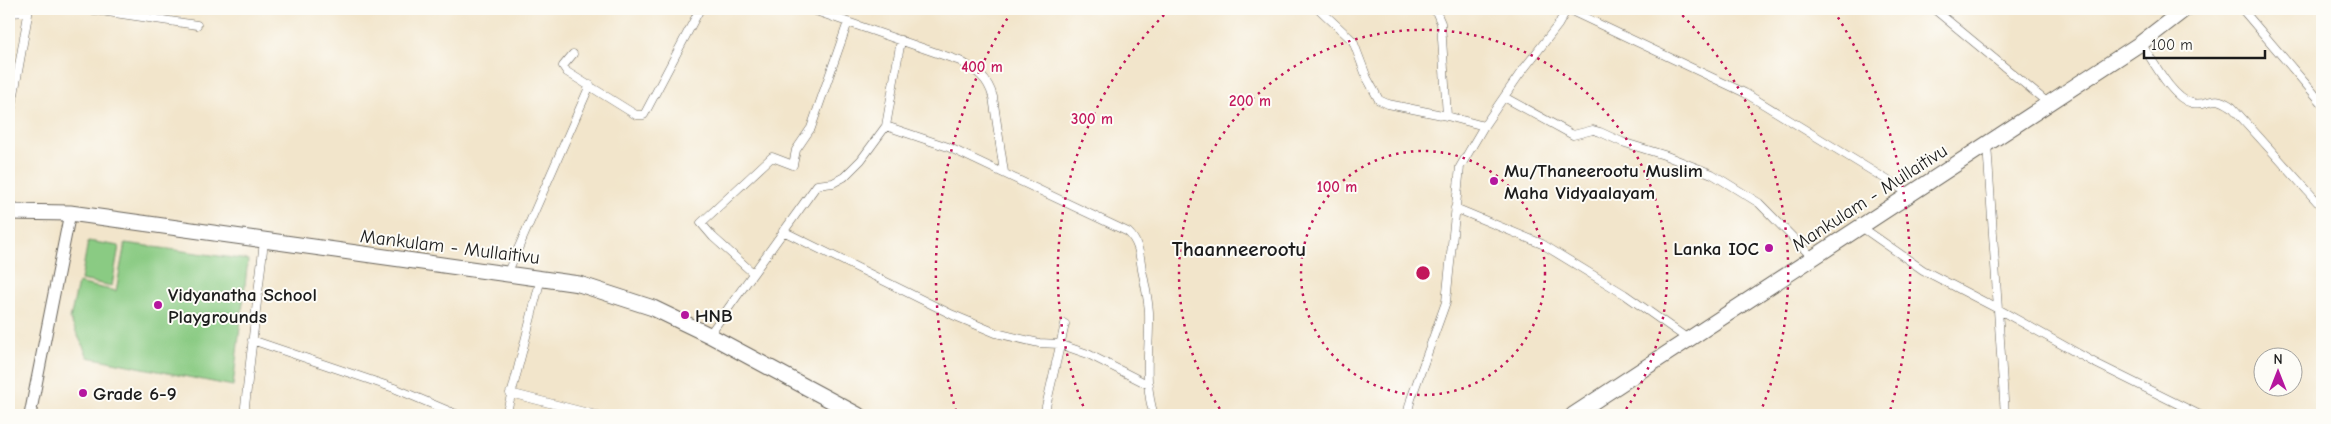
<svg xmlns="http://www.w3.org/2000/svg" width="2331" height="424" font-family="'Comic Neue',sans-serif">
<rect width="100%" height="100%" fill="#fdfcf7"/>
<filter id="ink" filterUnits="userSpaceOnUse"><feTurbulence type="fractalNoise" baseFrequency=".02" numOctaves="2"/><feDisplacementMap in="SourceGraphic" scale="10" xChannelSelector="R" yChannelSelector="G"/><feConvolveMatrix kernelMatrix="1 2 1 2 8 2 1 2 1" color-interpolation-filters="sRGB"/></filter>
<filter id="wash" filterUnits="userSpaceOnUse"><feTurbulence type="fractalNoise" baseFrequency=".0096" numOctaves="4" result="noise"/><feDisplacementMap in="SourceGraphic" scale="20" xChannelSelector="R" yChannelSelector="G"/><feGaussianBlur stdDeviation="1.12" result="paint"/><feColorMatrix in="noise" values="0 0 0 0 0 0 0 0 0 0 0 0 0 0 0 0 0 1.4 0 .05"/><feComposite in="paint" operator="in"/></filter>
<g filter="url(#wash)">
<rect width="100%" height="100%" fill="#f2e5cb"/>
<path fill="#8acb83" stroke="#537450" d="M88,241L119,246L112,286L81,280Z
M125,243L248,260L233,386L88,357L70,319L78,283L116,291Z"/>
</g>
<g filter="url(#ink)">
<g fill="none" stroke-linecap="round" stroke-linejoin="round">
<g stroke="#676259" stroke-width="9">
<path id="street" d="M87,9L197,25
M810,9L960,61C977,71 988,78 993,97L1004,172
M1319,9L1353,41L1367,78L1379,100L1388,104L1447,116L1484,126
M1435,9L1441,23L1447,116
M1934,9L2048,103
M2242,9L2322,103
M9,13L28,12
M2141,43C2152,59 2172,99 2192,103C2211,107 2210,92 2232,107L2322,207
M573,54L563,66L567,72L636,115H644L700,9
M1504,97L1573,135L1593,130L1600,132L1622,142L1664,155L1712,174L1759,203L1812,257
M9,123L29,9
M886,126L948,147L1128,232C1139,242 1140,256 1142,270C1145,284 1148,298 1149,312C1150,346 1143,383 1154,415
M1987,144L2005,415
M1455,208L1542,244L1624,294L1688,339
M1860,226L1923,270L1996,308L2095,363L2200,415
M783,231L953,315L996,333L1039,343L1059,344L1088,354L1149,385
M753,273L713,237L701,223L772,157L793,165L796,150L811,128L848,22
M507,274L590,85
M709,335L817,185L833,183L844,177L861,160L886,126L901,40
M252,340L394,388L458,415
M510,393L596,415
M244,415L264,241
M506,415L541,278
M1044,415L1065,324
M1407,415L1411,399L1446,302L1460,167L1484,126L1519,75L1558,25L1567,9L1745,93L1910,194"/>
</g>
<g stroke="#676259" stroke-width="13">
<path id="secondary" d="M30,415L70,213"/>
</g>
<g stroke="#676259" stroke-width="17">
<path id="highway" d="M9,212L70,213L579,284L653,308L709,335L858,415
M1573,415L2141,43L2185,9"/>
</g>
<use href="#street" stroke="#fff" stroke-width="8"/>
<use href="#secondary" stroke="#fff" stroke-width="11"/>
<use href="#highway" stroke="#fff" stroke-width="15"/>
</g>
</g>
<g fill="none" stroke="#c2185b" stroke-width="2.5" stroke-dasharray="2.5 5">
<circle cx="1423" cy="273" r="122"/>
<path d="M1224 415A244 244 0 1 1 1622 415"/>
<path d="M1086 413A365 365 0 0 1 1169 10M1677 10A365 365 0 0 1 1760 413"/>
<path d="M956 411A487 487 0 0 1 1012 11M1834 11A487 487 0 0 1 1890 411"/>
</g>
<g fill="#b5179e" stroke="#fdfcf7" stroke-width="2">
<circle cx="1494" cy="181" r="5"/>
<circle cx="1769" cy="248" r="5"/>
<circle cx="158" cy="305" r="5"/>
<circle cx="685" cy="315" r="5"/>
<circle cx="83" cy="393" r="5"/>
</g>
<g text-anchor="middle" stroke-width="4" stroke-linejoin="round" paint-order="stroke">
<g font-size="19" font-weight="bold" fill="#1c1c1c" stroke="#fdfcf7" text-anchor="start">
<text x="1504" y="177">Mu/Thaneerootu Muslim<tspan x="1504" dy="22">Maha Vidyaalayam</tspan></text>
<text x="1759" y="255" text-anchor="end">Lanka IOC</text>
<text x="168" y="301">Vidyanatha School<tspan x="168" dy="22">Playgrounds</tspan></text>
<text x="695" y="322">HNB</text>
<text x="93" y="400">Grade 6-9</text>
</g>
<g font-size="19" fill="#1c1c1c" stroke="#fdfcf7">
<text transform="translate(1869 197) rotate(-33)" y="7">Mankulam - Mullaitivu</text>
<text transform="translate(450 246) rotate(7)" y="7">Mankulam - Mullaitivu</text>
</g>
<g font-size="21" font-weight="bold" fill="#1c1c1c" stroke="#fdfcf7">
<text x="1239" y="256">Thaanneerootu</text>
</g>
</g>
<circle cx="1423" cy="273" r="8" fill="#c2185b" stroke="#fdfcf7" stroke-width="2.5"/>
<g font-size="15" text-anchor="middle" font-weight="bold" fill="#c2185b" stroke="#fdfcf7" stroke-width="4" stroke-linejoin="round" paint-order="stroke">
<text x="982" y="72">400 m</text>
<text x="1250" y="106">200 m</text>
<text x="1092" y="124">300 m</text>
<text x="1337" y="192">100 m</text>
</g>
<rect width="2331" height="424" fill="none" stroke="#fdfcf7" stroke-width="30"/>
<g transform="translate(2278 372)"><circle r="24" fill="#fdfcf7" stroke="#a3a29f"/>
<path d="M0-4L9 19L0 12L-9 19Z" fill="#b5179e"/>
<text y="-8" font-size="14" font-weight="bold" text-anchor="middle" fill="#1c1c1c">N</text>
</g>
<path d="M2144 50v8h121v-8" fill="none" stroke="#1c1c1c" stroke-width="2.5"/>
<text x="2151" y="50" font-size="15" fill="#1c1c1c" stroke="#fdfcf7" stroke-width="4" paint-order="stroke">100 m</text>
</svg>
